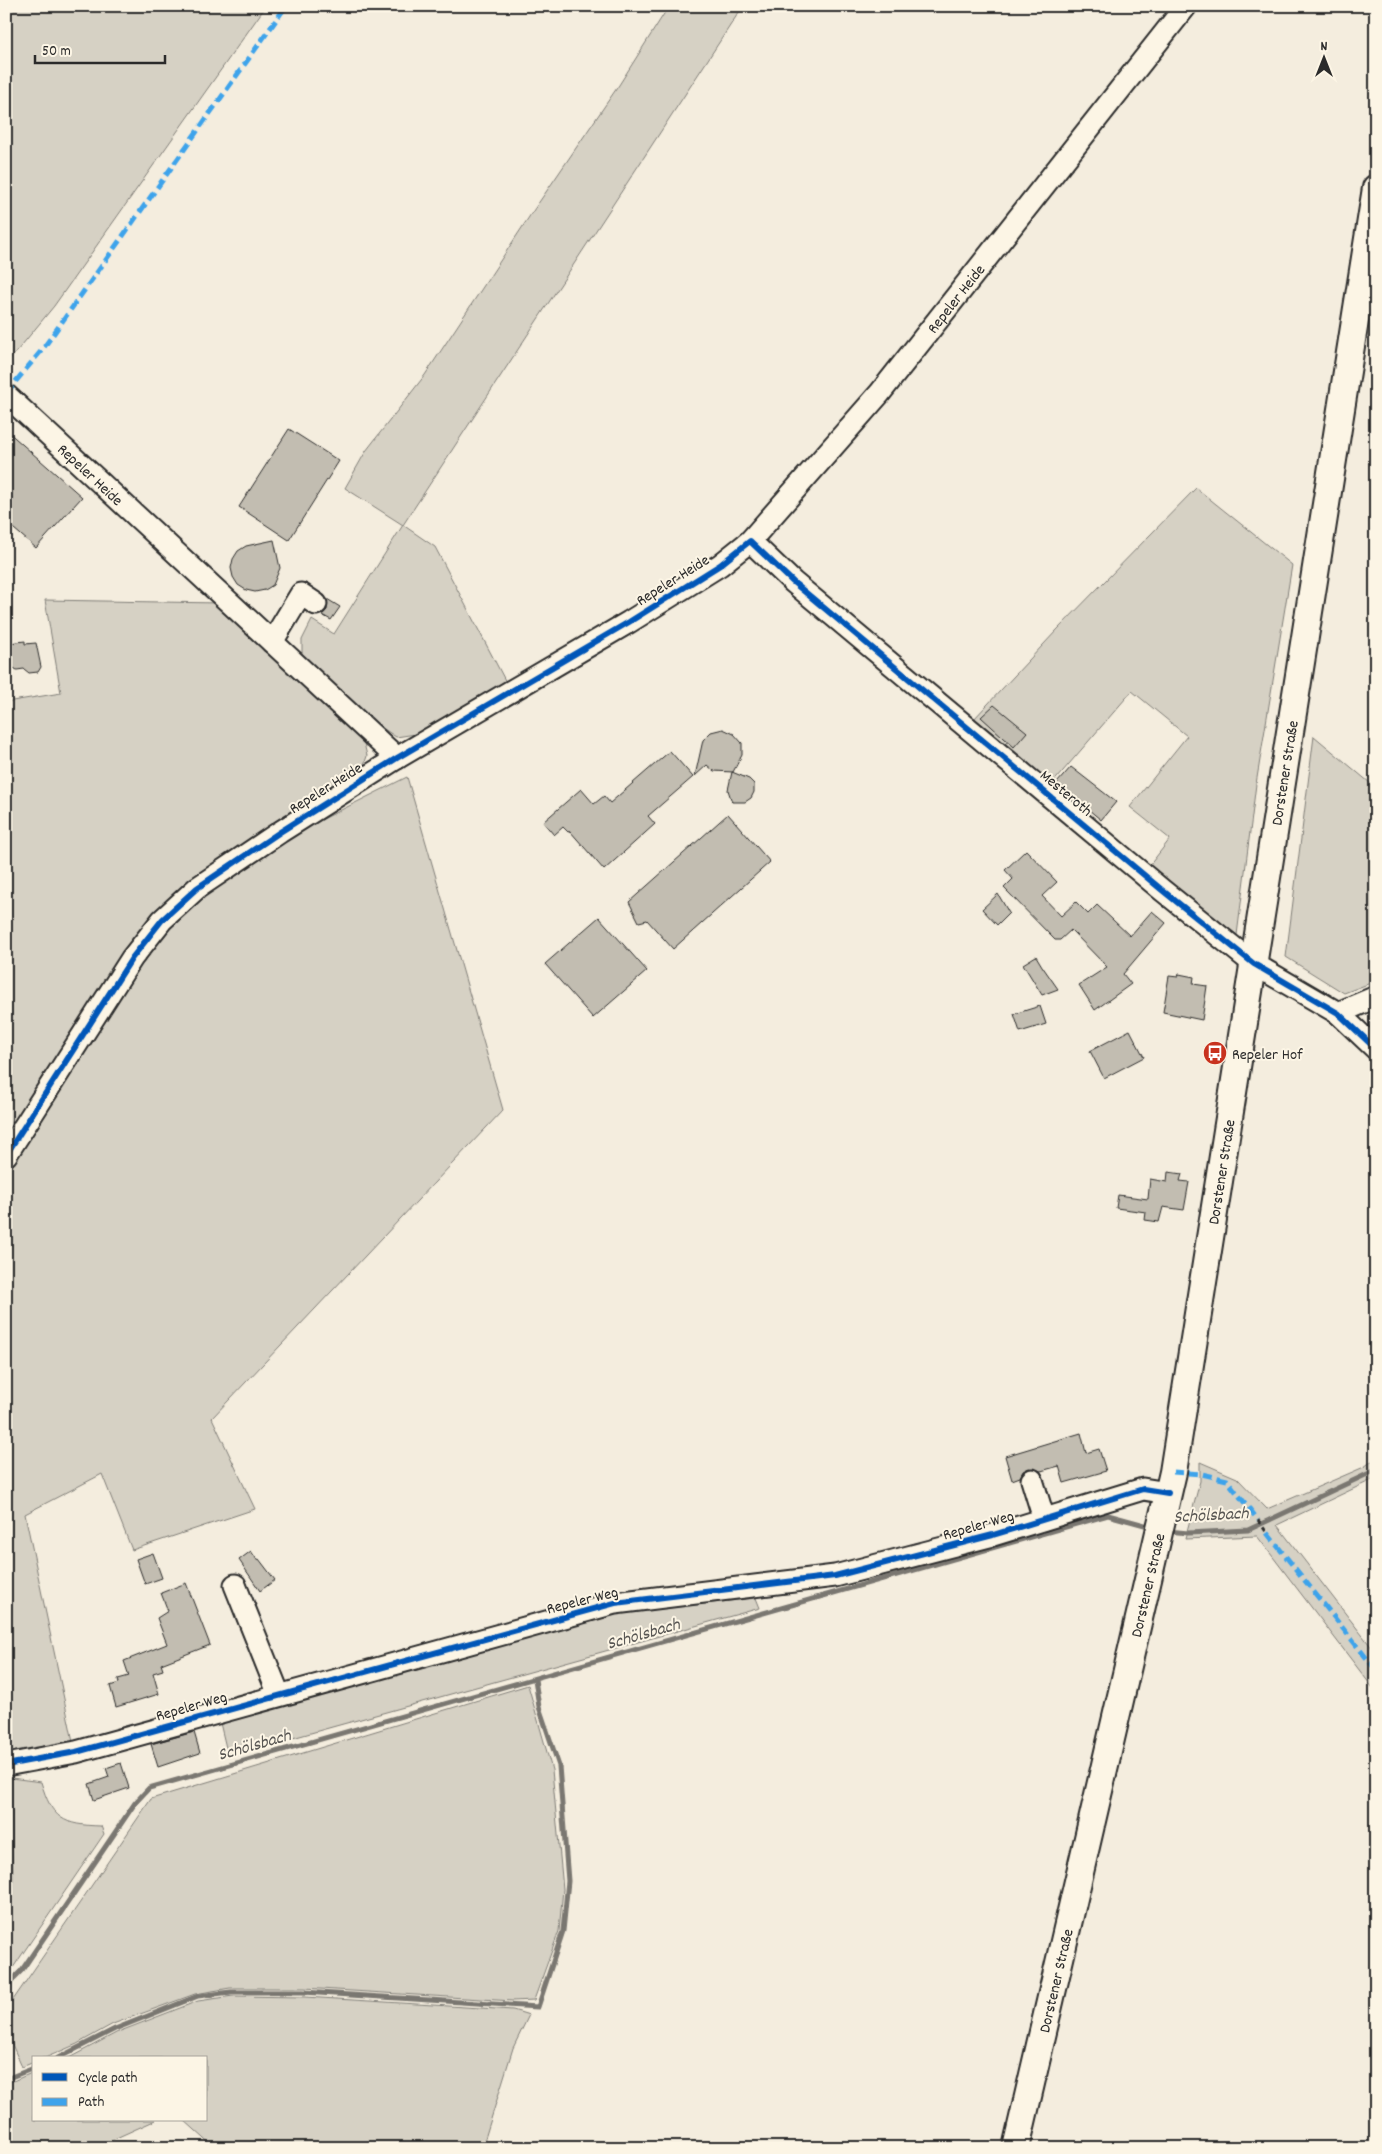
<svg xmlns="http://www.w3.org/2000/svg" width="1382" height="2154" font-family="Dekko,sans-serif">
<rect width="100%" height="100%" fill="#f4edde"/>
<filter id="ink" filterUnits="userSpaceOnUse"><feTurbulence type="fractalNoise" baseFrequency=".02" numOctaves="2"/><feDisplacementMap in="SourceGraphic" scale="10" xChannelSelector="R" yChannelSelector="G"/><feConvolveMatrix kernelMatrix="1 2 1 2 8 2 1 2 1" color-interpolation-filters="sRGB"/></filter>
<g filter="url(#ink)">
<path fill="#d6d1c4" stroke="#807e78" d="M6,6H266L54,306L8,362L6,360Z
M669,6H743L403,525L435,547L508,686L429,732L396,737L357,711L302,655V640L312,620L334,634L403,525L345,488L366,451L425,375L531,214L619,85Z
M1196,488L1292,565L1256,784L1237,935L1149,866L1170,839L1130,807L1187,736L1132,691L1050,786L973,720L1057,630Z
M45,600L219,603L317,700L352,728L364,743L367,756L364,765L210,867L6,1148V702L61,693Z
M1314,736L1376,788V981L1344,993L1286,957Z
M407,777L503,1110L212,1418L255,1509L132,1550L102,1474L25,1514L75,1751L6,1758V1173L79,1062L138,963L186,908L301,830Z
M1376,1458V1478L1277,1525L1376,1653V1692L1257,1536L1185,1539L1200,1481V1462L1237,1478L1267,1509L1364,1467Z
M756,1598L760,1608L228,1756L220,1723L616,1614Z
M528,1685L552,1770L563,1889L559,1931L534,2000L513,2001L304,1988H230L195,1994L113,2024L77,2044L45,2058H34V2062L22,2067L6,2031V2006L11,2003L151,1799Z
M11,1778L41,1782C52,1819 63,1825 101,1826L104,1834L6,1978V1906L13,1886Z
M233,1996L305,1997L513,2010L529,2015L513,2048L482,2148H215L184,2120H206V2058H69L118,2032L198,2001Z
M34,2072V2120H156L94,2148H6V2084Z"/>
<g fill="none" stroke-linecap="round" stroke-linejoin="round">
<path stroke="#7a7771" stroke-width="5" d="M1168,1531L1188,1533L1248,1530L1376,1470
M6,1986L22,1970L135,1803L149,1788L1108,1515L1152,1527
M58,2058L115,2029L198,1996L231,1992H303L538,2007L563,1931L568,1881L559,1766L539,1707L535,1679
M6,2079L34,2068"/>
</g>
<path fill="#c2bdb1" stroke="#2b2b2b" d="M289,429L339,461L289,540L239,507Z
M6,430L82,497L36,548L6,522Z
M274,540L280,568L273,585L265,590L255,592L246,590L238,585L233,577L231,568L233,559L238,551L246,546Z
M327,599L340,607L331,620L322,615L327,610Z
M25,641V644L36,643L41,667L38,672L29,673L24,669L17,670L12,667L6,668V648L9,647V643Z
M994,705L1027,732L1014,747L981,717Z
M723,729L734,734L742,743V755L733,772L714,771L707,765L695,776L703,740L711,732Z
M670,751L693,777L648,816L655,824L604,870L570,831L568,832L563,827L554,835L543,822L581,789L594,804L604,796L610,803Z
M1071,767L1116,802L1101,820L1057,783Z
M732,772L749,779L754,784V792L751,798L745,802H732L728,790Z
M728,814L770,862L673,949L647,920L639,922L629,902Z
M1026,850L1057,882L1042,896L1061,916L1076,902L1088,914L1097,905L1130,936L1152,911L1166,923L1123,974L1131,984L1095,1010L1079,985L1107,967L1071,930L1060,940H1055L1004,888L1013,879L1005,870Z
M998,894L1009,913L997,925L982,909Z
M599,917L647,971L593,1018L545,964Z
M1036,956L1042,966L1058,989L1042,995L1023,964Z
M1179,974L1194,977L1193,984L1207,986L1202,1020L1163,1012L1169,976L1178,977Z
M1040,1006L1046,1024L1020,1032L1014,1014Z
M1130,1030L1144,1057L1104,1078L1090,1051Z
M1168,1172L1182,1174L1180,1181L1189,1182L1184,1210L1163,1207L1159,1222L1145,1220L1146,1212L1116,1208L1118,1195L1148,1199L1150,1179L1167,1182Z
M1081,1433L1086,1453L1099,1449L1106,1471L1064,1483L1059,1466L1041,1471L1029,1468L1023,1471L1020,1477L1012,1480L1005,1456Z
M251,1551L257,1560L259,1559L275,1580L260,1591L239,1560Z
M153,1553L162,1578L145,1584L136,1559Z
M186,1583L210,1645L161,1664L163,1670L153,1673L159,1694L116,1707L110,1686L119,1683L118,1679L129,1676L124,1661L167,1644L157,1618L168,1611L161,1593Z
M194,1732L200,1753L158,1767L151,1744Z
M121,1763L129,1788L94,1800L89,1784L109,1777L106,1768Z"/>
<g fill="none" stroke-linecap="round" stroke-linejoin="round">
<g stroke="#2b2b2b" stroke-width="25">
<g id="minor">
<path id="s1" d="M6,395L397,758"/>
<path d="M750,541L793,582L1162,890L1254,964L1338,1013L1376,1049"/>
<path d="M272,642L301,594L316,604"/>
<path d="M1338,1013L1376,997"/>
<path id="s2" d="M6,1155L132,958L162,920L197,888L280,832L397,758L629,622L720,565L750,541L880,393L1186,6"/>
<path d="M1032,1480L1044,1519"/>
<path d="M235,1585L279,1695"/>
<path d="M6,1765L76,1752L615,1603L835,1576L993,1535L1143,1489L1168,1493"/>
</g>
</g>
<g stroke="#2b2b2b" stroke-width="30">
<g id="major">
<path id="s3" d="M1016,2148L1173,1472L1376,188"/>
</g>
</g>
<path stroke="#2b2b2b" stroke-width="3" stroke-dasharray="5 4" stroke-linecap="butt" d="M1258,1520L1267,1533"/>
<use href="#minor" stroke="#fcf5e5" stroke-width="21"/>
<use href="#major" stroke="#fcf5e5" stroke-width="26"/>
<path stroke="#3ea3eb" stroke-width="5" stroke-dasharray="10 5" stroke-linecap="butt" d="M6,393L42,350L286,6
M1173,1472L1202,1474L1227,1480L1258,1520
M1267,1533L1376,1670"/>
<g stroke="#fcf5e5" stroke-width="9">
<path id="cycleway" d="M6,1155L132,958L162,920L197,888L280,832L397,758L629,622L720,565L750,541L793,582L1162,890L1254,964L1338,1013L1376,1049
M6,1765L76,1752L615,1603L835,1576L993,1535L1143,1489L1168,1493"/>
</g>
<use href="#cycleway" stroke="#0057b8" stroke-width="6"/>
</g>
</g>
<defs>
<g id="bus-disc" transform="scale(1.25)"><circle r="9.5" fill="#c8321e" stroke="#fcf5e5"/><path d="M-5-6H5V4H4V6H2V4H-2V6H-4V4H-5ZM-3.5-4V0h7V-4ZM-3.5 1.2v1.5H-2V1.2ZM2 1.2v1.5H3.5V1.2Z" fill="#fff"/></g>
</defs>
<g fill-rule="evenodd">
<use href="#bus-disc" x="1215" y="1053"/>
</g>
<g text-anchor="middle" stroke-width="4" stroke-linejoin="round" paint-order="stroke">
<g font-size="16" fill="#2b2b2b" stroke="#fcf5e5">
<text dy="6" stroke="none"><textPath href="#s2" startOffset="1301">Repeler Heide</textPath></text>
<text dy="6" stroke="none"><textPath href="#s1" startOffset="116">Repeler Heide</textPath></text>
<text transform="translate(672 579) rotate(-32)" y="6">Repeler Heide</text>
<text dy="6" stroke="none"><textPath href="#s3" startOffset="1402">Dorstener Straße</textPath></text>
<text transform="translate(325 787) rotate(-32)" y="6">Repeler Heide</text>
<text transform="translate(1067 792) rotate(40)" y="6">Mesteroth</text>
<text dy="6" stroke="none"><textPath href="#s3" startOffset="998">Dorstener Straße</textPath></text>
<text transform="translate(978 1524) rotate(-16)" y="6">Repeler Weg</text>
<text dy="6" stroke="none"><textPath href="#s3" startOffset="578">Dorstener Straße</textPath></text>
<text transform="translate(582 1599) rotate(-14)" y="6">Repeler Weg</text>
<text transform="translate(191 1705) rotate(-16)" y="6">Repeler Weg</text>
<text dy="6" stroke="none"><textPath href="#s3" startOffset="172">Dorstener Straße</textPath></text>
</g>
<g font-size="16" fill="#2b2b2b" stroke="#fcf5e5" text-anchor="start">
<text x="1232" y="1059">Repeler Hof</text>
</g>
<g font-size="18" font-style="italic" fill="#595754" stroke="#fcf5e5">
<text transform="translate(1211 1514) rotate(-3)" y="6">Schölsbach</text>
<text transform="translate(643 1633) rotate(-16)" y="6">Schölsbach</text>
<text transform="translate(254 1744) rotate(-16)" y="6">Schölsbach</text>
</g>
</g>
<rect width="1382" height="2154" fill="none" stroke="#fcf5e5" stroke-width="25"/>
<rect x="12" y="12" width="1357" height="2129" fill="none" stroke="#2b2b2b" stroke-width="2" filter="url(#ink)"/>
<rect x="32" y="2056" width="175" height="65" fill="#fcf5e5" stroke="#a8a49b"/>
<rect x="42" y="2073" width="25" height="8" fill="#0057b8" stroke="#a8a49b"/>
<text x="78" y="2082" font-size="15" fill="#2b2b2b">Cycle path</text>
<rect x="42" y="2098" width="25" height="8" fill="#3ea3eb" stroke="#a8a49b"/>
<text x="78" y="2106" font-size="15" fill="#2b2b2b">Path</text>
<g transform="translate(1324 58)" stroke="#fcf5e5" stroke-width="4" paint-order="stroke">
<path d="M0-4L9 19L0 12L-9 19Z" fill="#2b2b2b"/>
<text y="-8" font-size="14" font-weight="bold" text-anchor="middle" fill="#2b2b2b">N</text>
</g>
<path d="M35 55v8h130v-8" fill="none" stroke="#2b2b2b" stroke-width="2.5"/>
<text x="42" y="55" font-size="15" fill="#2b2b2b" stroke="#fcf5e5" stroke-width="4" paint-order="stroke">50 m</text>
</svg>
